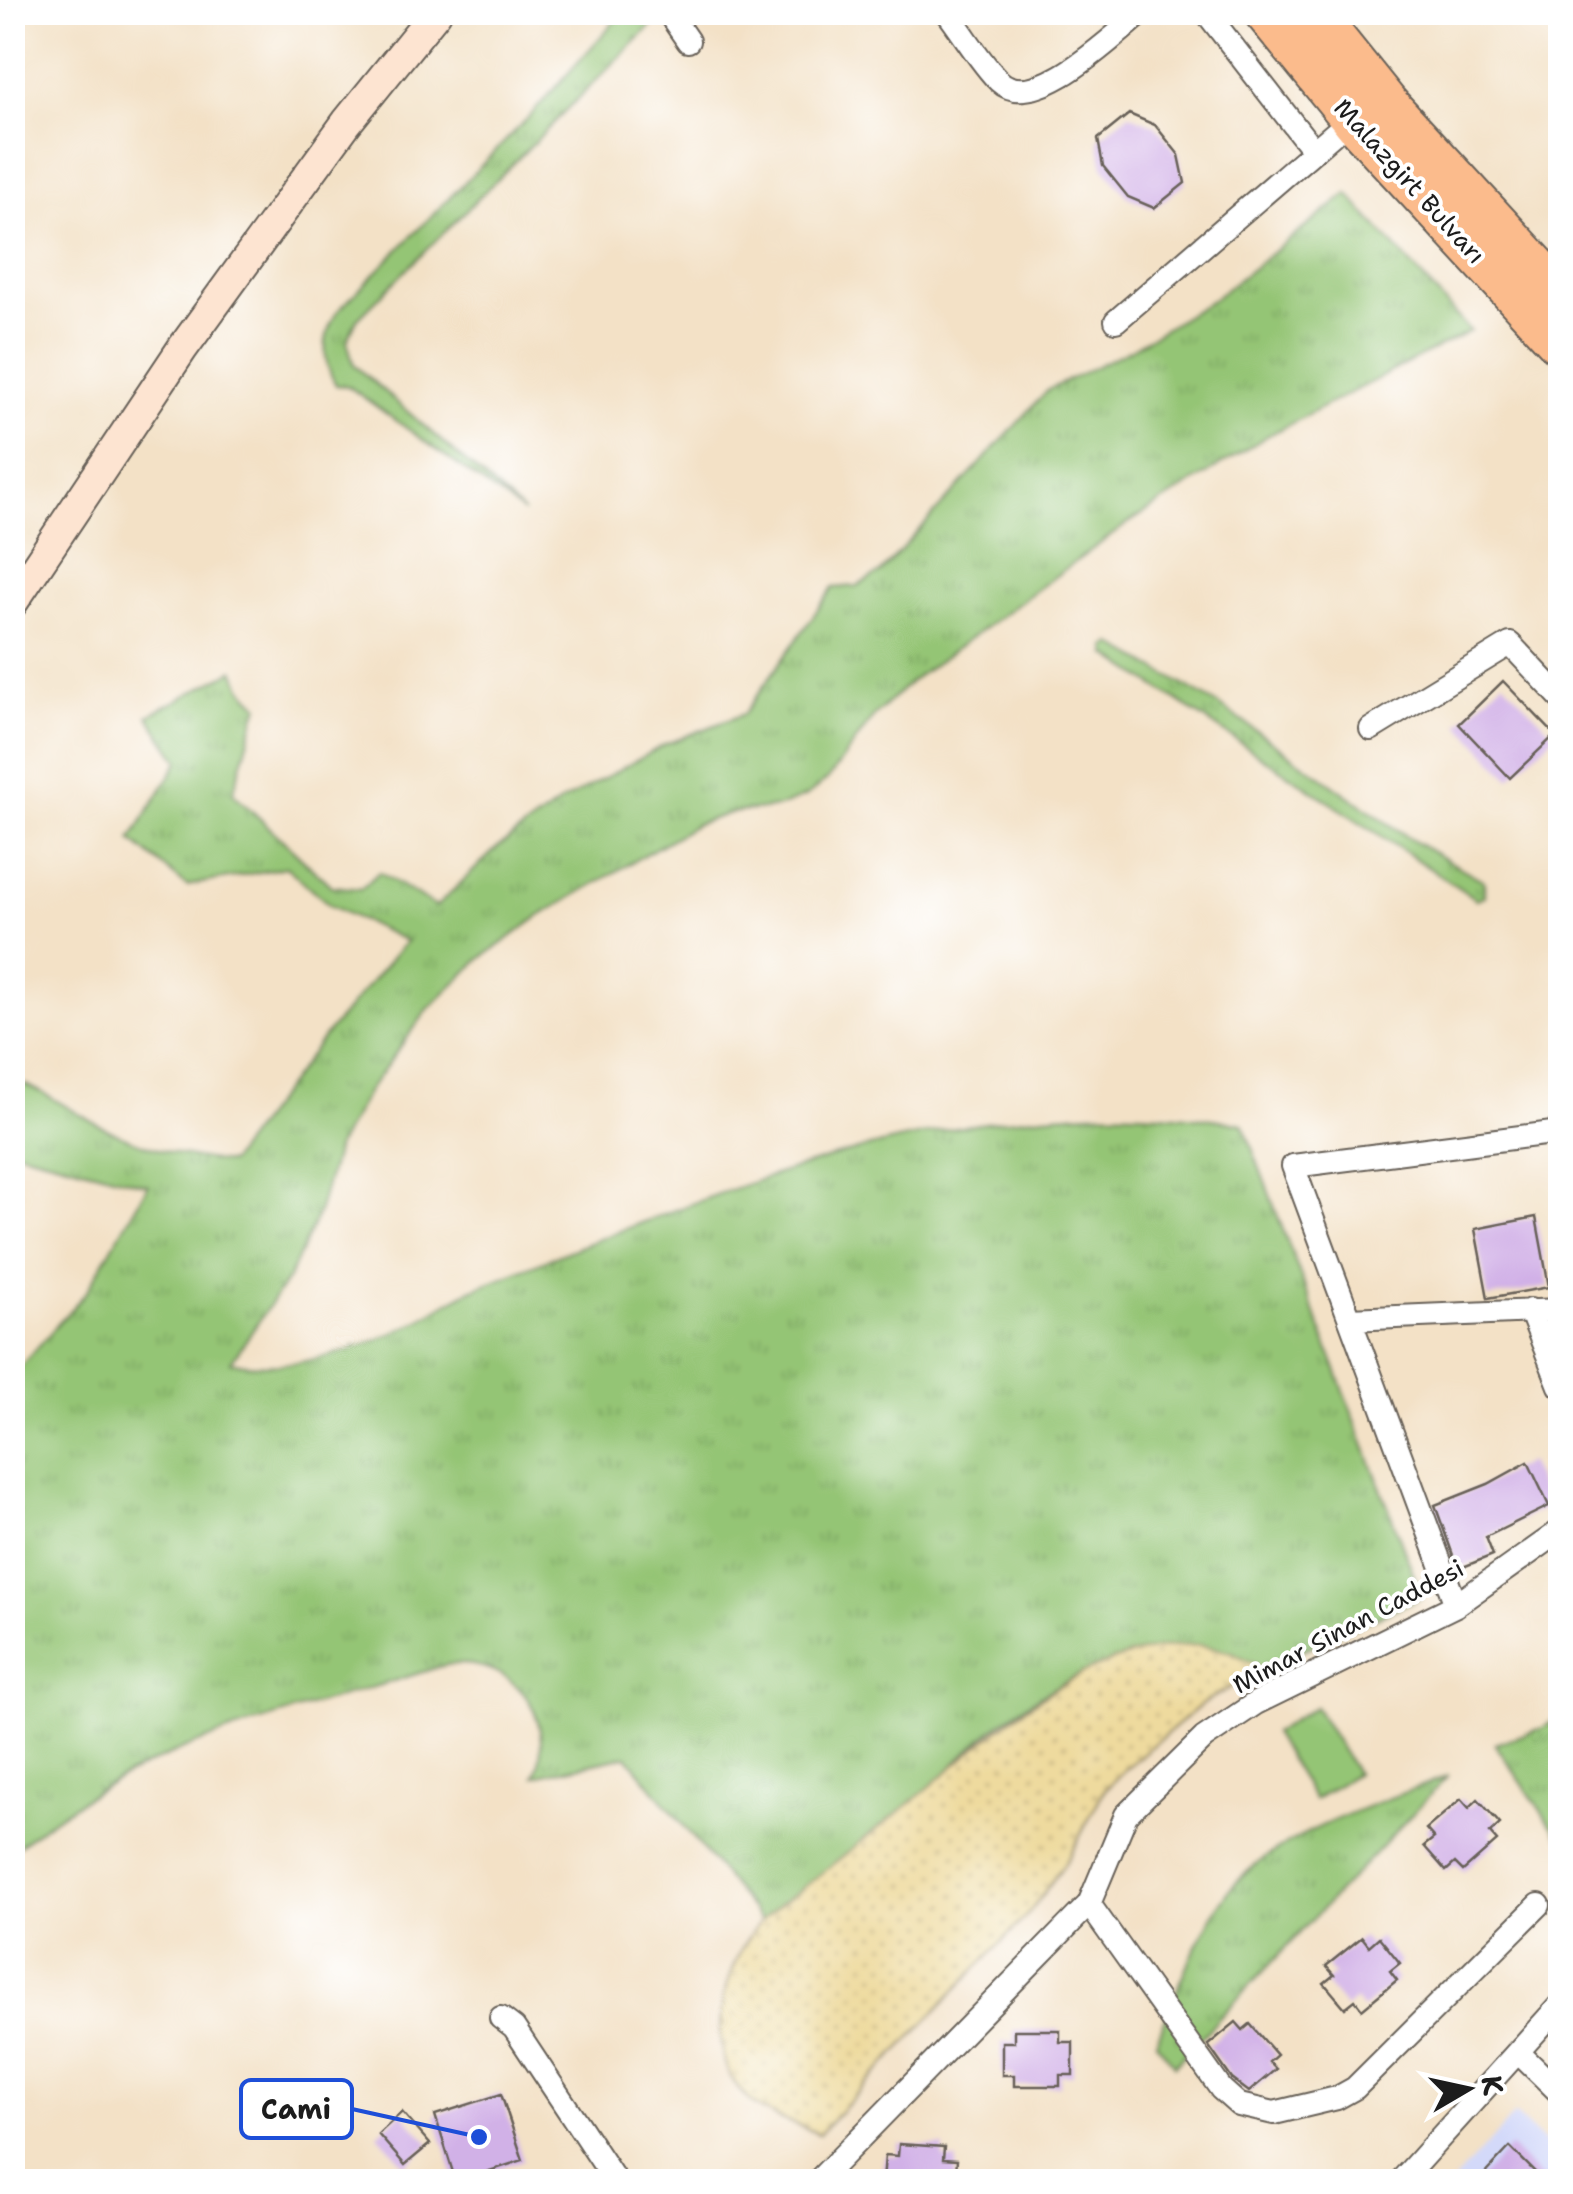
<svg xmlns="http://www.w3.org/2000/svg" width="1573" height="2194" font-family="'Shantell Sans',sans-serif">
<defs>
<pattern id="grass-tufts" width="24" height="20" patternUnits="userSpaceOnUse" patternTransform="scale(2.5)"><rect width="24" height="20" fill="#94c575"/><path d="M3 7l-1-3M5 7V3M7 7l1-3M15 17l-1-3M17 17v-4M19 17l1-3" fill="none" stroke="#7fa965"/></pattern>
<pattern id="sand-dots" width="8" height="8" patternUnits="userSpaceOnUse" patternTransform="scale(2.5)"><rect width="8" height="8" fill="#eeda9e"/><path d="M2 2h.1M6 6h.1" fill="none" stroke="#ccba88" stroke-width="1.8" stroke-linecap="round"/></pattern>
</defs>
<rect width="100%" height="100%" fill="#fff"/>
<filter id="ink" filterUnits="userSpaceOnUse"><feTurbulence type="fractalNoise" baseFrequency=".01" numOctaves="2"/><feDisplacementMap in="SourceGraphic" scale="20" xChannelSelector="R" yChannelSelector="G"/><feConvolveMatrix kernelMatrix="1 2 1 2 8 2 1 2 1" color-interpolation-filters="sRGB"/></filter>
<filter id="wash" filterUnits="userSpaceOnUse"><feTurbulence type="fractalNoise" baseFrequency=".0048" numOctaves="4" result="noise"/><feDisplacementMap in="SourceGraphic" scale="40" xChannelSelector="R" yChannelSelector="G"/><feGaussianBlur stdDeviation="2.25" result="paint"/><feColorMatrix in="noise" values="0 0 0 0 0 0 0 0 0 0 0 0 0 0 0 0 0 1.4 0 .05"/><feComposite in="paint" operator="in"/></filter>
<g filter="url(#wash)">
<rect width="100%" height="100%" fill="#f3e1c6"/>
<path fill="#d3d9f9" d="M1515,2114L1560,2157V2181L1453,2182Z"/>
<path fill="url(#grass-tufts)" stroke="#587048" stroke-width="2.5" d="M622,13H664L357,319L347,341L354,365L524,513L348,386L336,385C321,360 322,336 337,312L530,116Z
M1348,194L1470,331L1267,436L1127,524L910,682L874,716L829,778L807,796L779,807L730,813L697,824L540,916L480,959L429,1008L368,1091L337,1146L318,1213L289,1277L231,1362C292,1373 357,1351 412,1324C434,1312 455,1296 478,1287C716,1193 982,1075 1243,1124L1422,1597L1262,1668C1181,1618 1071,1670 1002,1722C977,1741 957,1763 934,1784C880,1832 818,1875 761,1921L627,1756L535,1776C558,1712 511,1656 445,1665C291,1715 137,1742 13,1851V1375L87,1291L148,1185L13,1150V1080C48,1092 75,1114 109,1130C147,1149 187,1158 229,1163L323,1038L406,941L331,906L286,867L187,886L131,840L179,761L148,716L234,670L243,689L259,705L233,793L331,886L361,889L379,872L436,907L497,848L561,802L666,744L744,714L833,588L857,586L880,573L1048,390L1131,349L1212,300Z
M1113,644L1222,707L1415,842L1484,881V896L1476,899L1108,655L1107,647Z
M1560,1714V1838L1495,1744L1543,1728Z
M1448,1776L1175,2065L1156,2042C1177,1993 1195,1939 1226,1895C1270,1834 1381,1803 1448,1776Z"/>
<path fill="url(#sand-dots)" stroke="#857b5d" stroke-width="2.5" d="M1199,1645L1232,1652L1262,1668L1201,1705L1125,1769L1103,1792L1069,1857L1031,1911L819,2134C795,2123 764,2116 745,2096C700,2053 723,1963 761,1921C772,1908 789,1898 803,1888C835,1862 867,1837 899,1812C990,1740 1070,1646 1199,1645Z"/>
<path fill="#94c575" stroke="#587048" stroke-width="2.5" d="M1315,1707L1356,1773L1314,1800L1273,1733Z"/>
<g id="blocks">
<path fill="#d1b1e7" d="M1129,114L1155,125L1179,155L1185,183L1154,208L1128,197L1103,166L1098,139Z
M1503,681L1555,735L1510,778L1459,724Z
M1536,1217L1549,1287L1488,1298L1475,1229Z
M1528,1462L1549,1506L1486,1537L1493,1555L1458,1569L1435,1505L1488,1484Z
M1461,1799L1469,1808L1478,1799L1500,1824L1490,1833L1497,1841L1463,1871L1455,1863L1446,1871L1424,1846L1434,1838L1426,1829Z
M1362,1937L1369,1946L1379,1937L1400,1963L1390,1971L1397,1980L1362,2009L1355,2000L1345,2008L1324,1983L1334,1975L1326,1966Z
M1236,2022L1243,2030L1250,2024L1277,2055L1269,2062L1276,2069L1249,2092L1232,2079L1208,2045Z
M1014,2030H1060V2042H1073V2075H1060V2086H1014V2075H1002V2042H1014Z
M501,2094L523,2160L456,2182L435,2115Z
M402,2112L430,2144L405,2165L378,2134Z
M899,2144L944,2147L943,2159L957,2160L955,2182H883L885,2155L898,2156Z
M1510,2147L1545,2182H1477Z"/>
</g>
</g>
<g filter="url(#ink)">
<use href="#blocks" fill-opacity="0" stroke="#676158" stroke-width="2.5"/>
<g fill="none" stroke-linecap="round" stroke-linejoin="round">
<g stroke="#676158" stroke-width="26">
<path id="street" d="M668,12L688,41
M947,12C964,34 980,62 999,81C1035,115 1114,35 1143,12
M1206,12L1314,151
M1116,321L1351,119
M1371,729L1510,644L1560,697
M1530,1310L1560,1386
M1350,1319L1560,1310
M1456,1605L1293,1166L1560,1132
M1089,1904L1221,2089L1239,2105L1274,2113L1337,2098L1355,2088L1539,1905
M501,2018L514,2028L616,2182
M1518,2052L1560,2093
M817,2182L1089,1904L1126,1815L1204,1738L1256,1703L1456,1605L1560,1531
M1400,2182L1560,2005"/>
</g>
<g stroke="#676158" stroke-width="34">
<path id="secondary" d="M12,603L182,349L347,122L436,12"/>
</g>
<g stroke="#676158" stroke-width="44">
<path id="highway" d="M1264,12L1359,128L1560,345
M1314,12L1388,104L1560,291"/>
</g>
<use href="#street" stroke="#fff" stroke-width="22"/>
<use href="#secondary" stroke="#fde4d1" stroke-width="30"/>
<use href="#highway" stroke="#fbbb8c" stroke-width="40"/>
</g>
</g>
<g text-anchor="middle" stroke-width="8" stroke-linejoin="round" paint-order="stroke">
<g font-size="25" fill="#1c1c1c" stroke="#fff">
<text transform="translate(1410 181) rotate(48)" y="9">Malazgirt Bulvarı</text>
<text transform="translate(1348 1626) rotate(-28)" y="9">Mimar Sinan Caddesi</text>
</g>
</g>
<path fill="none" stroke="#1d4ed8" stroke-width="4" d="M479 2137L352 2109"/>
<circle fill="#1d4ed8" stroke="#fff" stroke-width="4" cx="479" cy="2137" r="10"/>
<rect fill="#fff" stroke="#1d4ed8" stroke-width="4" x="241" y="2080" width="111" height="58" rx="10"/>
<g font-size="28" text-anchor="middle" font-weight="bold" fill="#1c1c1c">
<text x="296" y="2119">Cami</text>
</g>
<rect width="1573" height="2194" fill="none" stroke="#fff" stroke-width="50"/>
<g transform="translate(1468 2089) rotate(81)" stroke="#ffffff" stroke-width="8" paint-order="stroke">
<path d="M0-8L18 38L0 25L-18 38Z" fill="#1c1c1c"/>
<text y="-15" font-size="28" font-weight="bold" text-anchor="middle" fill="#1c1c1c">K</text>
</g>
</svg>
